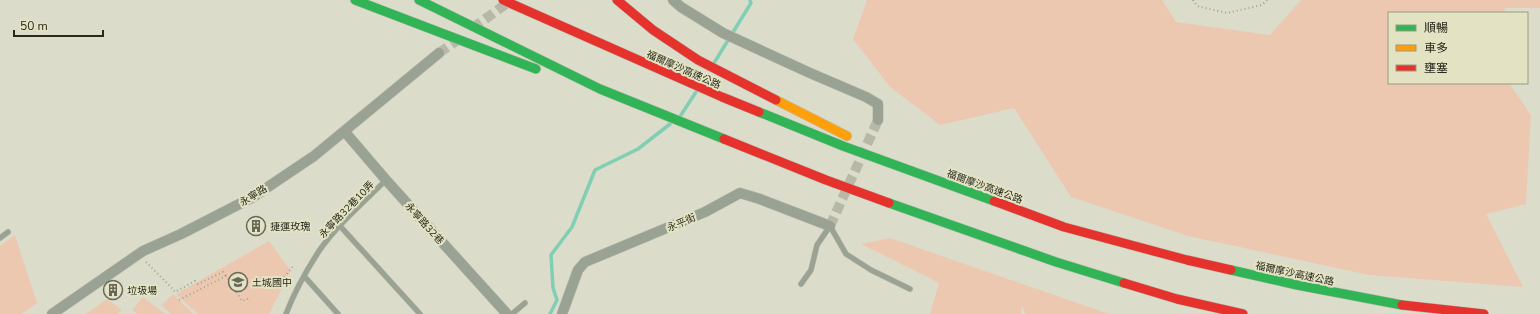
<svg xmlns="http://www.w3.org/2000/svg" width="1540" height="314" font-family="'Nunito Sans','Noto Sans TC',sans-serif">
<rect width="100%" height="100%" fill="#dcdccb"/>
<path fill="#edc8b1" d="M867,0H1162L1176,22L1270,35L1301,0H1540V8H1505L1504,13H1389V83H1509L1531,115L1526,204L1486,214L1523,287L1369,275L1188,236L1071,197L1014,108L940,125L890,87L853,39Z
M15,235L37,303L22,314H0V246Z
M890,238L1109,314H1025L1022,306L1021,314H930L939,283L861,244Z
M269,241L291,271L269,314H198L176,294Z
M173,294L193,314H170L162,305Z
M143,297L165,314H137L132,310Z
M107,299L122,310L118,314H86Z"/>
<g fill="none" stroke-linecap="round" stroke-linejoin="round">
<path stroke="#80cfb4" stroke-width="3.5" d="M714,63L751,3L750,0
M681,115L696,92
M550,314L557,300L553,288L551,255L572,227L595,170L638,149L670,124"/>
<path stroke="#b8b8a8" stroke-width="10" stroke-dasharray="10 5" stroke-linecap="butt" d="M473,28L510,1
M439,53L459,39
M830,226L878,120"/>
<g stroke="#babaad" stroke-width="6">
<path id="lane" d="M340,226L420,314
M0,238L8,232
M304,276L338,314
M801,284L811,270L817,245L830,226L846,254L871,270L910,289
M286,314C294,293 306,271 319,251C337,225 363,203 386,180
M512,314L525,303"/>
</g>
<g stroke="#babaad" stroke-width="11">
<path id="street" d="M673,0L681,7L723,33L810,73L866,97L878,104V120
M345,132L386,180L507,314
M52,314L143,251L181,234L253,197L314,156L439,53
M562,314L578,270L585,262L705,212L740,193L760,199L830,226"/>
</g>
<g stroke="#babaad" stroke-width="10">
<path id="fast" d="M355,0L536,69
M419,0L600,89L724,139
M759,112L843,146L994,201
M889,203L1056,262L1124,283
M1231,270L1297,285L1402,305"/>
</g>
<g stroke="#babaad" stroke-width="10">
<path id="slow" d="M776,100L847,136"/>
</g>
<g stroke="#babaad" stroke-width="10">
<path id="jam" d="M503,0L722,97L759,112
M617,0L653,30L698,60L776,100
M724,139L826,180L889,203
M994,201L1064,227L1187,260L1231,270
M1124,283L1177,299L1243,314
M1402,305L1484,314"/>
</g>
<path stroke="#9ea495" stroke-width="2" stroke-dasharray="1 3" stroke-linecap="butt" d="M1193,0L1197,6L1227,13L1262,5L1267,0
M146,262L171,287L175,292L195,281L198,284L223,272L226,276
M275,284L280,282L294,265
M179,300L226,276L242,301L250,298"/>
<use href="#lane" stroke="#9aa393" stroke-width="5"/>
<use href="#street" stroke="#9aa393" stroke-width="10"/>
<use href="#fast" stroke="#30b455" stroke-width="9"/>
<use href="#slow" stroke="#ff9f0a" stroke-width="9"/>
<use href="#jam" stroke="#e5322d" stroke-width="9"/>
</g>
<defs>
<g id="building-ring" transform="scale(1)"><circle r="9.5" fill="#e3e3c4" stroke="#68685a" stroke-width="1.5"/><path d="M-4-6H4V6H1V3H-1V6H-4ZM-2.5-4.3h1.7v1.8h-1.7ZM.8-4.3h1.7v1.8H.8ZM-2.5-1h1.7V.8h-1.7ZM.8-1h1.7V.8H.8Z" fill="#68685a"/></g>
<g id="school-ring" transform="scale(1)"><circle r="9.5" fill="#e3e3c4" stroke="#68685a" stroke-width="1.5"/><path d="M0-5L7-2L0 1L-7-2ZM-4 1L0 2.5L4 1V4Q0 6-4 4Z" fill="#68685a"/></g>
</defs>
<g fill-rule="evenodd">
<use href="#building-ring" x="256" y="226"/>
<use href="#school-ring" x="238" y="282"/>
<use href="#building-ring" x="113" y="290"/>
</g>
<g text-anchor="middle" stroke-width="4" stroke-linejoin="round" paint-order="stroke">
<g font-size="10" fill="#29291d" stroke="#e3e3c4">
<text transform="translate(684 69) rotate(24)" y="4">福爾摩沙高速公路</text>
<text transform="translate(985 186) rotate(20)" y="4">福爾摩沙高速公路</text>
<text transform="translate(253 195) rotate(-31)" y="4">永寧路</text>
<text transform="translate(346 209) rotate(-46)" y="4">永寧路32巷10弄</text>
<text transform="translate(681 222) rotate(-23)" y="4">永平街</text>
<text transform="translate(425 223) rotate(48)" y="4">永寧路32巷</text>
<text transform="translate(1295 273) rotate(12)" y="4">福爾摩沙高速公路</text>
</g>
<g font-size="10" fill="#29291d" stroke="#e3e3c4" text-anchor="start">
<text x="270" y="230">捷運玫瑰</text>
<text x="252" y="286">土城國中</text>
<text x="127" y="294">垃圾場</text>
</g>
</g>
<rect x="1388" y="12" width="140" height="72" fill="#e3e3c4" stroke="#999981"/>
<rect x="1396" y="25" width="20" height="6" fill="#30b455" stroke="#999981"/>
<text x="1424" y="32" font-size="12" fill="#29291d">順暢</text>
<rect x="1396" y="45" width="20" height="6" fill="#ff9f0a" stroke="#999981"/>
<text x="1424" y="52" font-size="12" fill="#29291d">車多</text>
<rect x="1396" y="65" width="20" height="6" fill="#e5322d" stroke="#999981"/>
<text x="1424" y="72" font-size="12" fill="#29291d">壅塞</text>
<path d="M14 30v6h89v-6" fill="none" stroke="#29291d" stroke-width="2"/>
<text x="20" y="30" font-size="12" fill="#29291d" stroke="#e3e3c4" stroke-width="3" paint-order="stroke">50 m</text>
</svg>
